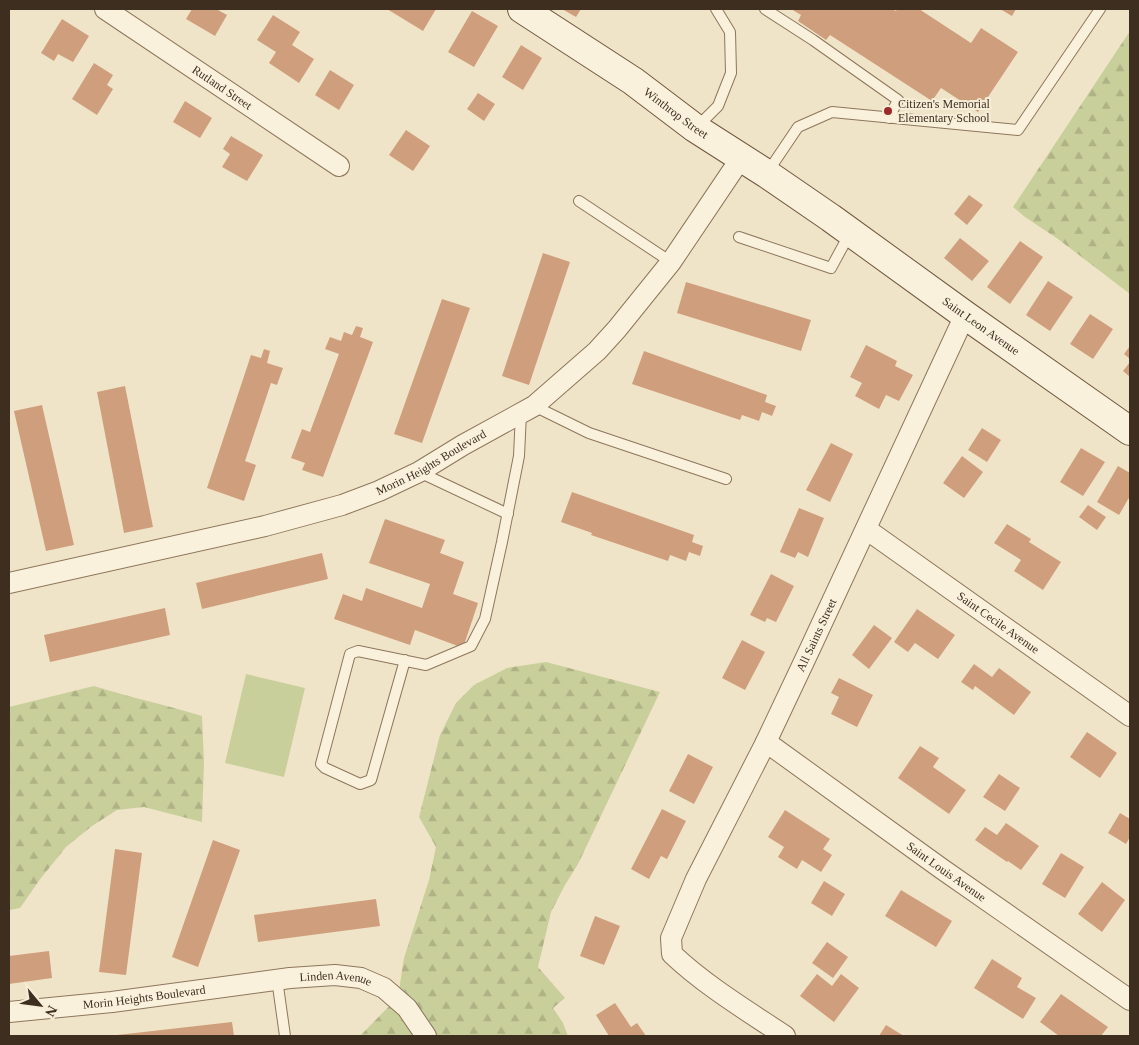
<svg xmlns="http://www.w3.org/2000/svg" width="1139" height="1045" font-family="Georgia,serif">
<defs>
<pattern id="forest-firs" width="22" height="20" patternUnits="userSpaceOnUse" patternTransform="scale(1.25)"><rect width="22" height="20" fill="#c9cf9b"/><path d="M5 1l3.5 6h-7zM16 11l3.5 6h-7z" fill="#aeb285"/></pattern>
</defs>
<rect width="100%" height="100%" fill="#f0e4c8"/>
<path fill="url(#forest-firs)" d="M1130,31V294L1058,239L1025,217L1013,207Z
M546,662L660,692L578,864L565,885L551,912L538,967L565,998L553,1008L563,1023L568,1036H360L398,997L404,958L429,880L436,847L419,817L440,735L456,703L474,685L507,668Z
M94,686C129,697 166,705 202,716L204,762L202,822L144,807L117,810L92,826L66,847L41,878L20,908L9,910V707Z"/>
<path fill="#c9cf9b" d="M246,674L305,688L284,777L225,763Z"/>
<path fill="#cf9f7d" d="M192,9H219L218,10L227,15L215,36L186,19Z
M387,9H436L423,31Z
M562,9H581L576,17Z
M791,9H892L896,11L897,9H919L971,43L981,28L1018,52L978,112L941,88L932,101L830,35L826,40L798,21L801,15Z
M1000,9H1016L1012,16Z
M472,11L498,26L474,67L448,52Z
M273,15L300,32L292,45L314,59L299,83L269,63L276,52L257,40Z
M62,19L89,36L73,62L58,54L54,61L41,53Z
M521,45L542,58L523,90L502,77Z
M94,63L113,75L107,85L113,89L97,115L72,99Z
M330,70L354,85L339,110L315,95Z
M478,93L495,104L484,121L467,109Z
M185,101L212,118L200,138L173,122Z
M406,130L430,146L413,171L389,155Z
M231,136L263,155L247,181L222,167L230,154L223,149Z
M969,195L983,205L967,225L954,214Z
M960,238L989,261L972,281L944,258Z
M1020,241L1043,257L1010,304L987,287Z
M543,253L570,262L529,385L502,376Z
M1048,281L1073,297L1050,331L1026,315Z
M686,282L811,320L801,351L677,313Z
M442,299L470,308L422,443L394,434Z
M1090,314L1113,329L1093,359L1070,344Z
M356,326L363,328L360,337L373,342L323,477L302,470L305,463L291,458L302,429L310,432L339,354L325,349L330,337L341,341L344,332L352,335Z
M866,345L897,361L895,366L913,375L899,401L886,395L879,409L855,396L862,383L850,377Z
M1130,346V359L1124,354Z
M264,349L270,351L267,363L283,368L277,385L271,383L245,461L256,465L244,501L207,488L251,355L261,358Z
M644,351L767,395L765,402L776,406L772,416L762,412L759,421L742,415L740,420L632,384Z
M1130,362V377L1123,371Z
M125,386L153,527L124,533L97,392Z
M42,405L74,545L46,551L14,411Z
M982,428L1001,440L987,462L968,450Z
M831,443L853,454L830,502L806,490Z
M1081,448L1105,462L1083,496L1060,482Z
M962,456L983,472L964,498L943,483Z
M1118,466L1130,473V496L1119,515L1097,502Z
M572,492L694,535L692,542L703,546L700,556L689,552L686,561L670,555L668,561L591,535L592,533L561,522Z
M1088,505L1106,517L1097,530L1079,517Z
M799,508L824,518L808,557L798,552L795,558L780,552Z
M385,519L445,540L440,553L464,562L453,594L478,603L463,648L415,630L410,645L334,619L343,594L362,601L366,588L422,608L430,584L369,563Z
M1007,524L1031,539L1029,542L1061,562L1043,590L1014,571L1021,560L994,543Z
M322,553L328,579L202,609L196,583Z
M771,574L794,586L776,622L767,618L765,622L750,615Z
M165,608L170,635L50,662L44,635Z
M917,609L955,635L938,659L915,643L908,652L894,642Z
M874,625L892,638L869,669L852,655Z
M742,640L765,652L745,690L722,678Z
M974,664L992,677L999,668L1031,692L1014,715L975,686L973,690L961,682Z
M839,678L873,695L857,727L831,714L839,697L831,693Z
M1087,732L1117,753L1100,778L1070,757Z
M920,746L939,758L933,767L966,790L949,814L898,778Z
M688,754L713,767L694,804L669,791Z
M999,774L1020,788L1005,811L983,797Z
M662,809L686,821L667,859L661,856L649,879L631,869Z
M785,810L830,839L823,849L832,855L821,872L802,860L797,869L778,857L784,847L768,837Z
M1120,813L1130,819V837L1126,844L1108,833Z
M1006,823L1039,846L1021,870L1008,861L1007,862L975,840L985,827L997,835Z
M213,840L240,850L198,967L172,957Z
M115,849L142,853L126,975L99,972Z
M1061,853L1084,867L1065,898L1042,884Z
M824,881L845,894L832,916L811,903Z
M1102,882L1125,900L1102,932L1078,914Z
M901,890L952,921L936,947L885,916Z
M376,899L380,926L258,942L254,915Z
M595,916L620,926L604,965L580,956Z
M827,942L848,957L833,978L812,963Z
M49,951L52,978L9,984V956Z
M992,959L1022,978L1017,987L1036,998L1023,1019L974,988Z
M817,974L832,986L841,974L859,988L834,1022L800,996Z
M1061,994L1108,1027L1101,1036H1059L1040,1022Z
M615,1003L631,1027L637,1023L646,1036H609L596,1015Z
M232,1022L234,1036H117V1035Z
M886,1025L904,1036H879Z"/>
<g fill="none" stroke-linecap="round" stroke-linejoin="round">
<g stroke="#8d765c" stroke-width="12">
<path id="lane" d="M765,9L813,40L898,100L889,118
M696,128L718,106L731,73L730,32L716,9
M767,173L798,127L832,112L1018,130L1100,9
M579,201L671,262
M739,237L831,268L850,233
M534,406L589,433L726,479
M419,472L508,514
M405,660L371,780L360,784L325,768L321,764L350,654L358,651L426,665L471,646L485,619L502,542L519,456L521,413
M277,979L285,1036"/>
</g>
<g stroke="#8d765c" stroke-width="22">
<g id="street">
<path id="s1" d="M105,9L339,166"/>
<path id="s2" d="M866,529L1130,716"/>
<path id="s3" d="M9,583L265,526L342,505L379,491L419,472L463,445L534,406L597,351L617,329L671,262L741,158"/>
<path id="s4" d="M766,742L942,869L1130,1000"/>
<path id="s5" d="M9,1012L112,1002L290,978L335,975L361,978L384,988L407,1008L426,1036"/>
<path id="s6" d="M785,1036C746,1010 706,986 672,954L671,938L696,879L766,742L809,651L965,315"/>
</g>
</g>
<g stroke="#6f573f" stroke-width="30">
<g id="secondary">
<path id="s7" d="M522,9L633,81L695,128L767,174L831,218L965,315L1130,431"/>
</g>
</g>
<use href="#lane" stroke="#faf1dc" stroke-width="10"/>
<use href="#street" stroke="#faf1dc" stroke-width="20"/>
<use href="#secondary" stroke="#faf1dc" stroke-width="28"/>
</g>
<circle fill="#9e2a2b" stroke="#f7eed8" stroke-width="2" cx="888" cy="111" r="5"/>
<g text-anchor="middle" stroke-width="4" stroke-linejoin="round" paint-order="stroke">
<g font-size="12" fill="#3d2e20" stroke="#f7eed8">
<text dy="4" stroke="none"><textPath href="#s1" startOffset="141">Rutland Street</textPath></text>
<text dy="4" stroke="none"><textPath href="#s7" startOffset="186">Winthrop Street</textPath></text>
<text dy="4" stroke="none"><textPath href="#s7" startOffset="558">Saint Leon Avenue</textPath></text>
<text dy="4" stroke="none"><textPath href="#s3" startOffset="441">Morin Heights Boulevard</textPath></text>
<text dy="4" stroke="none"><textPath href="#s2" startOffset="162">Saint Cecile Avenue</textPath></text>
<text dy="4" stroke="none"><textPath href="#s6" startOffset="492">All Saints Street</textPath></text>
<text dy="4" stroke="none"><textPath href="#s4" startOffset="222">Saint Louis Avenue</textPath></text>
<text dy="4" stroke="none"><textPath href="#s5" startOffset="329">Linden Avenue</textPath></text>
<text dy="4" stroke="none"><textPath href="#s5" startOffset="136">Morin Heights Boulevard</textPath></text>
</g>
<g font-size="12" fill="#3d2e20" stroke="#f7eed8" text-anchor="start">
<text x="898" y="108">Citizen's Memorial<tspan x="898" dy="14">Elementary School</tspan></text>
</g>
</g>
<rect width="1139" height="1045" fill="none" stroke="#3d2e20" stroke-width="20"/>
<g transform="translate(40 1005) rotate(119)" stroke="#f7eed8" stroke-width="4" paint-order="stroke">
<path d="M0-4L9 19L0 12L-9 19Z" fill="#3d2e20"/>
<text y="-8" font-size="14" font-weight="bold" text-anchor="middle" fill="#3d2e20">N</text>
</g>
</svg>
